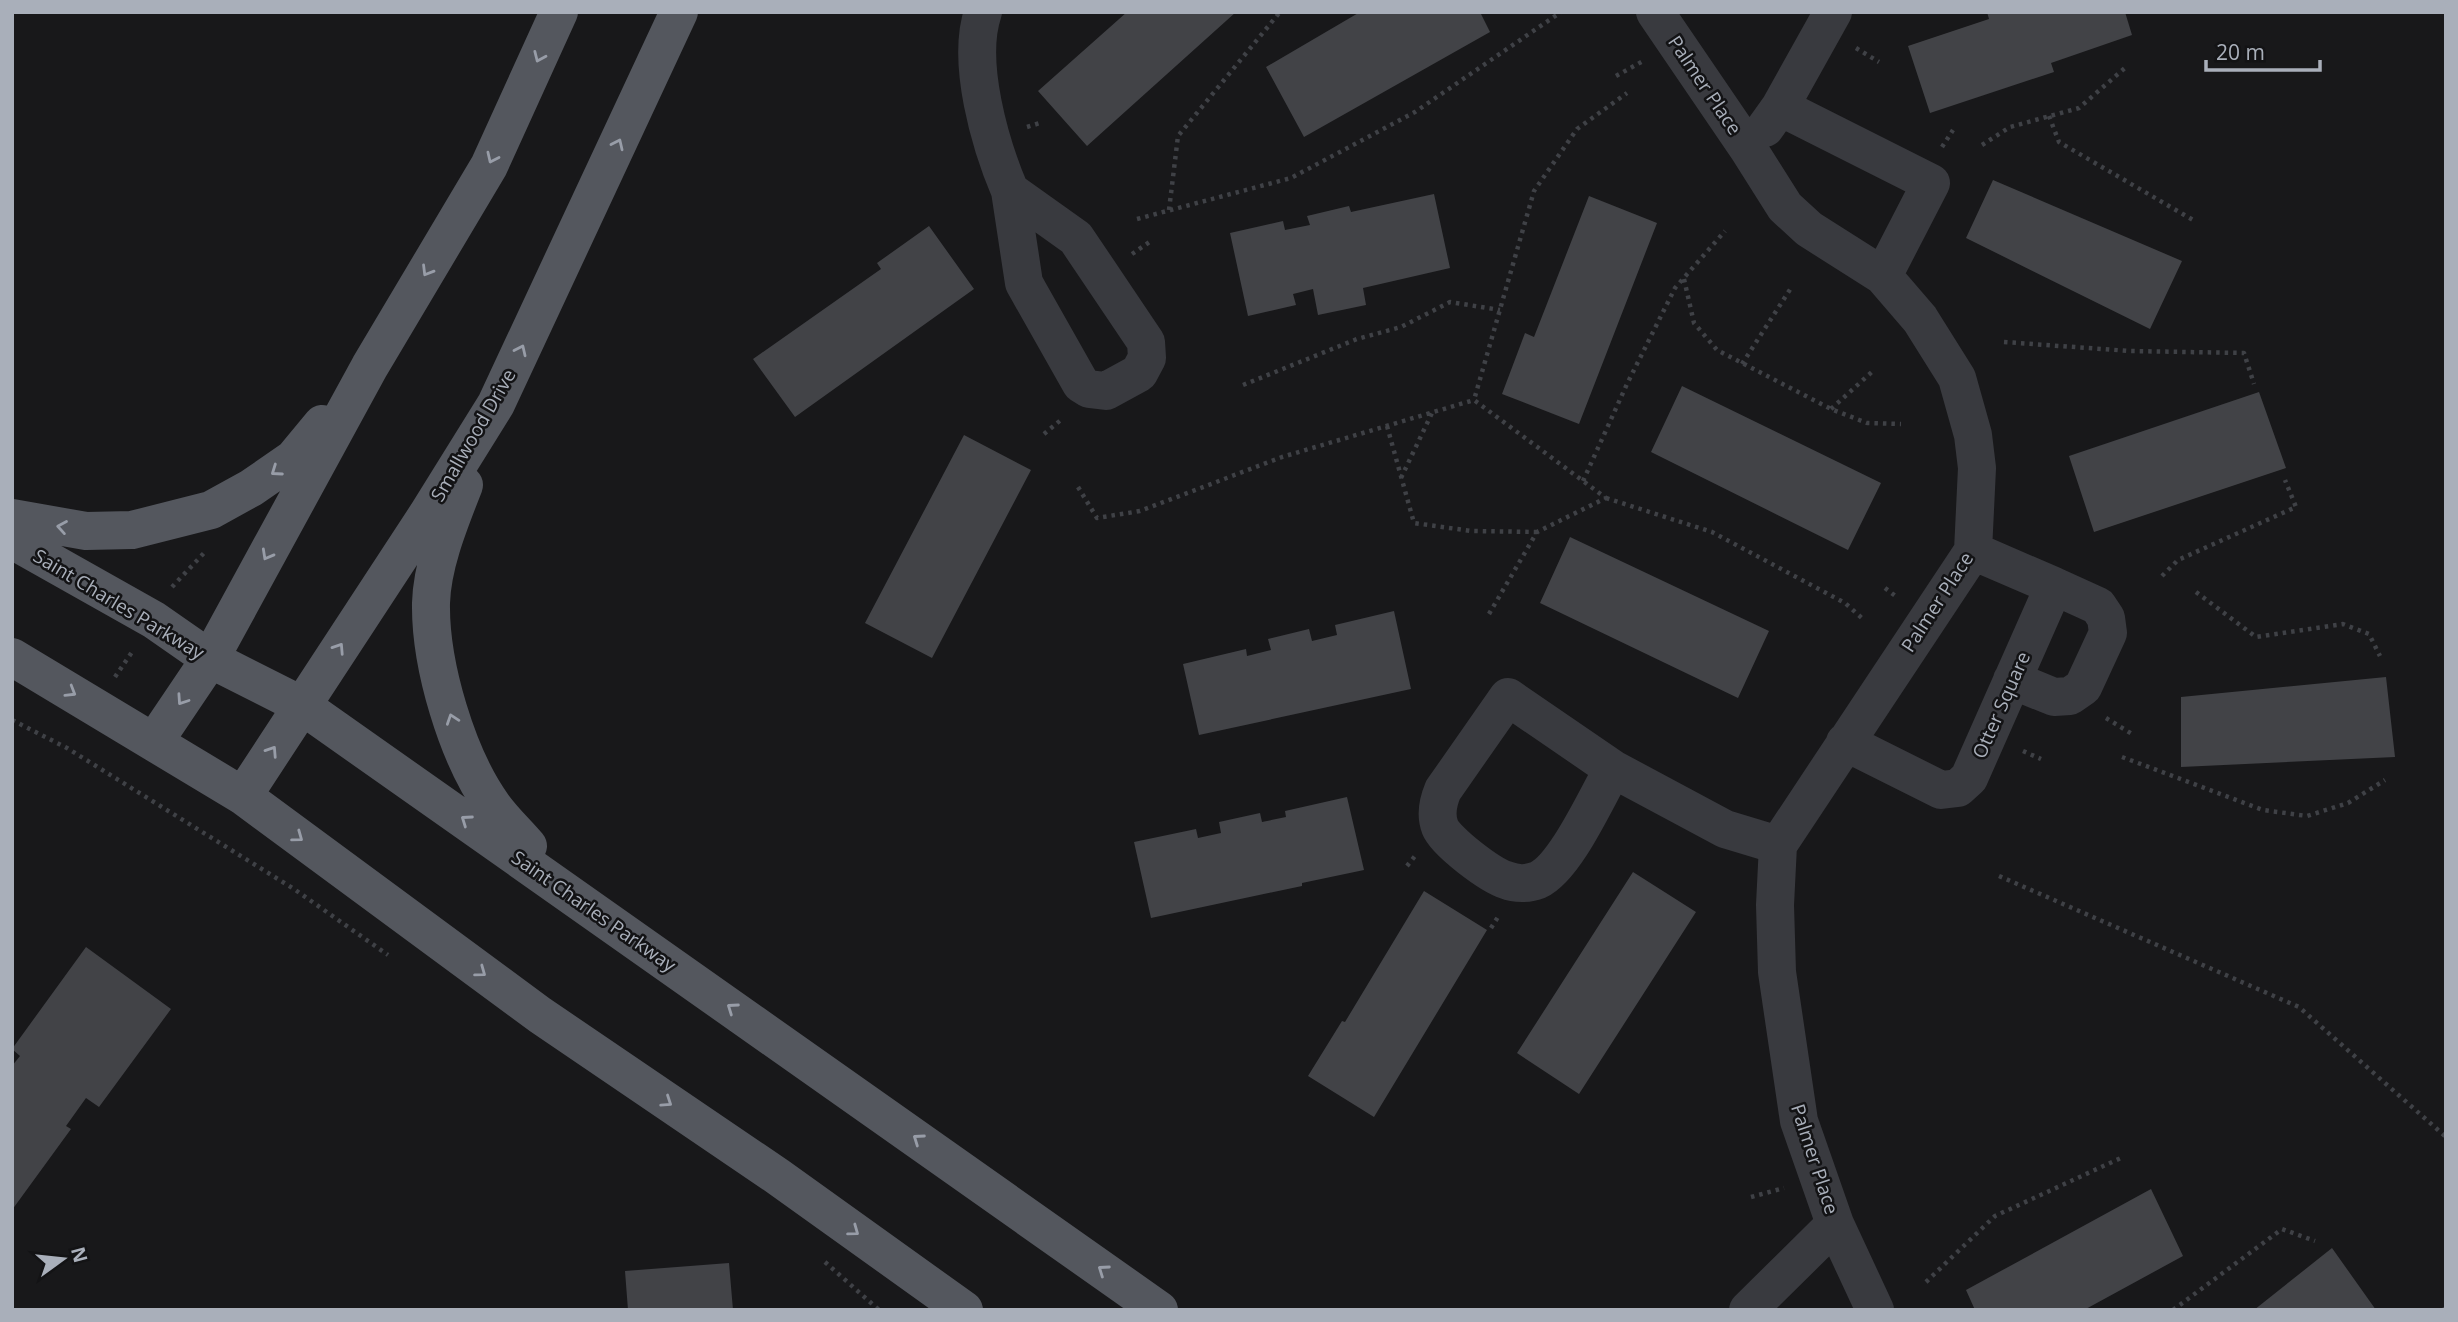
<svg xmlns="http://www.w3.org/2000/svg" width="2458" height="1322" font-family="'Open Sans',sans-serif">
<rect width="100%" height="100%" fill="#18181a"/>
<path fill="#424347" d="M1127,12H1236L1087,146L1038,91Z
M1360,12H1480L1490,32L1304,137L1266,67Z
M1987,12H2125L2132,35L2051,63L2054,72L1930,113L1908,46L1989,19Z
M1993,180L2182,261L2150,329L1966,238Z
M1434,194L1450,268L1363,288L1366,305L1318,315L1313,289L1293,294L1296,305L1248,316L1230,233L1283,221L1285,230L1310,225L1307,216L1349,206L1351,212Z
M1589,196L1657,223L1579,424L1502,394L1525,333L1534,337Z
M929,226L974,289L795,417L753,359L881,269L877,263Z
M1682,386L1881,483L1848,550L1651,452Z
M2259,392L2286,468L2094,532L2069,456Z
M964,435L1031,470L932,658L865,623Z
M1570,537L1769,631L1738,698L1540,603Z
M1394,611L1411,689L1199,735L1183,664L1246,649L1247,656L1271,650L1268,639L1309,629L1312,641L1337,635L1335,625Z
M2386,677L2395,757L2181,767V697Z
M1347,797L1364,870L1302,883V886L1151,918L1134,842L1196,829L1198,838L1221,833L1219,822L1260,813L1262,822L1286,817L1285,811Z
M1633,872L1696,912L1579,1094L1517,1053Z
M1424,891L1487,930L1374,1117L1308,1076L1342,1021L1345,1022Z
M86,947L171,1009L99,1107L86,1098L66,1126L71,1129L12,1210V1066L20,1056L12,1049Z
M2151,1189L2183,1256L2084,1310H1975L1966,1290Z
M2332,1248L2376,1310H2254Z
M729,1263L733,1310H628L625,1271Z"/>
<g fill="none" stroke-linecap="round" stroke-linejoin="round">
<path stroke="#3f4146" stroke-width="4.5" stroke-dasharray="3.5 5" stroke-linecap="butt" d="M1856,48L1879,62
M1616,76L1643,61
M2049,116L2059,142L2193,220
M1027,127L1040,123
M1982,145L2010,127L2079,108L2126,67
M1942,147L1953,130
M1169,210L1178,136L1280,12
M1137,219L1291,178L1415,112L1561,12
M1132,254L1151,241
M1684,279L1694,323L1717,350L1831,409L1867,423L1901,424
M2004,342L2130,351L2244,353L2254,384
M1742,364L1791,288
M1243,385L1357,339L1401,327L1450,302L1500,310
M1831,409L1874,370
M1387,426L1414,523L1471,531L1537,532
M1044,434L1062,419
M1401,478L1432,413
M1583,481L1627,384L1675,288L1725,231
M1078,487L1097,518L1140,511L1282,457L1474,400
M1606,498L1712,532L1845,603L1863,619
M2162,576L2178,560L2296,507L2285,480
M172,587L204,553
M1885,588L1898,598
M2196,592L2256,637L2343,624L2369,634L2380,656
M1489,614L1537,532L1606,498L1474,400L1534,191L1577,129L1627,93
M115,677L132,652
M2106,718L2132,734
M12,720L67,748L294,889L388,955
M2023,751L2041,759
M2122,757L2263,810L2307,816L2348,803L2385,780
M1407,866L1415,856
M1999,876L2299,1007L2446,1137
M1491,928L1498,917
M1751,1197L1784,1188
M825,1262L879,1310
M1926,1282L1995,1216L2123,1157
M2173,1310L2282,1229L2315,1241
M2443,1310L2446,1308"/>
<path stroke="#393a3f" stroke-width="38" d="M983,12C966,62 990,144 1010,191
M1655,12L1749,150L1785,207L1809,229L1883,276L1920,319L1957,378L1973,435L1977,468L1973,551L1778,845L1775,905L1777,972L1799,1121L1835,1224L1875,1310
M1780,107L1931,183L1883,276
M1765,128L1780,107L1833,12
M1010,191L1076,238L1146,342L1147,358L1139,373L1106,391L1089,389L1081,384L1029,292L1024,283Z
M2012,680L2054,697L2070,696L2083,687L2108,633L2106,618L2098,606L2054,586
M1845,742L1941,790L1958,788L1969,778L2054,586L1973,551
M1613,769C1597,796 1566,867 1538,880C1528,884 1516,884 1506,880C1490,875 1446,842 1440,827C1435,814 1438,802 1443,790L1508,697L1613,769L1725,829L1778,845
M1748,1310L1835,1224"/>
<path stroke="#54575e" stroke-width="38" d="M464,485C450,521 432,564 431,603C430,665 457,756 493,806C503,820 517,833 528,846
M12,518L86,531L132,530L211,510L251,488L293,459L322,424
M12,540L154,620L210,659L301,705L1159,1310
M12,657L243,796L540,1015L777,1176L964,1310
M154,742L210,659L370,366L489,166L559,12
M243,796L427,515L496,404L679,12"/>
</g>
<defs><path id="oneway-chevron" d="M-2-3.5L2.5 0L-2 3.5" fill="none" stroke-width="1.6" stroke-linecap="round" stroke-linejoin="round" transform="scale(1.75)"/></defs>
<g stroke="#989da8">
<use href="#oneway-chevron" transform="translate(539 57) rotate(114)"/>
<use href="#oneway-chevron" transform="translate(618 144) rotate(-65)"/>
<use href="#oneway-chevron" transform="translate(492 158) rotate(115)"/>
<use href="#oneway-chevron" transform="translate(427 271) rotate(121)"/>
<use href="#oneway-chevron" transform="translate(521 350) rotate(-65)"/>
<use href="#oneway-chevron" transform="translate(276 471) rotate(145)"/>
<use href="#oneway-chevron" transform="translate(62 527) rotate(-170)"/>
<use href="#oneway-chevron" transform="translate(267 555) rotate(119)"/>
<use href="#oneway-chevron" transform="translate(339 648) rotate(-57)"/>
<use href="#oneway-chevron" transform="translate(71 692) rotate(31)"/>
<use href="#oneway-chevron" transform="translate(182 700) rotate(124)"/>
<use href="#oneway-chevron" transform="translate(452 719) rotate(-109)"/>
<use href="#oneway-chevron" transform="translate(272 751) rotate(-57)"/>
<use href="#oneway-chevron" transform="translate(466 820) rotate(-145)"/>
<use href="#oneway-chevron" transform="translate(298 837) rotate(36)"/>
<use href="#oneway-chevron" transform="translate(481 972) rotate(36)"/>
<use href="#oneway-chevron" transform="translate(732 1008) rotate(-145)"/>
<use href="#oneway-chevron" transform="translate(667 1102) rotate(34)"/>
<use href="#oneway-chevron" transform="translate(918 1139) rotate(-145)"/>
<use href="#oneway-chevron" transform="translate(854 1231) rotate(36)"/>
<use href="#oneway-chevron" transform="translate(1103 1270) rotate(-145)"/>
</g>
<g text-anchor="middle" stroke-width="5" stroke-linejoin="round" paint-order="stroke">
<g font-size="19" fill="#a9afba" stroke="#131315">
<text transform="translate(1705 85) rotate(56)" y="7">Palmer Place</text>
<text transform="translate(473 435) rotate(-60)" y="7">Smallwood Drive</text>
<text transform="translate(1937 602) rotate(-57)" y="7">Palmer Place</text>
<text transform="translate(119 604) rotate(31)" y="7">Saint Charles Parkway</text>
<text transform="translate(2001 705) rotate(-66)" y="7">Otter Square</text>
<text transform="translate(594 911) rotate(35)" y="7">Saint Charles Parkway</text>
<text transform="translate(1815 1159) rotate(72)" y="7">Palmer Place</text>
</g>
</g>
<rect width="2458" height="1322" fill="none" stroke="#a9afba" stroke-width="28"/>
<g transform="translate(63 1259) rotate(75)" stroke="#131315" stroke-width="5" paint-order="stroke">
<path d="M0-5L12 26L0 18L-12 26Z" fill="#a9afba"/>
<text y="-10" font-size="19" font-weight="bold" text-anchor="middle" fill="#a9afba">N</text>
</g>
<path d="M2206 60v10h114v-10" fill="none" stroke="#a9afba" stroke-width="3.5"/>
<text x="2216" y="60" font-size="21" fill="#a9afba" stroke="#131315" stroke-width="5" paint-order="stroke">20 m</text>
</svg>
